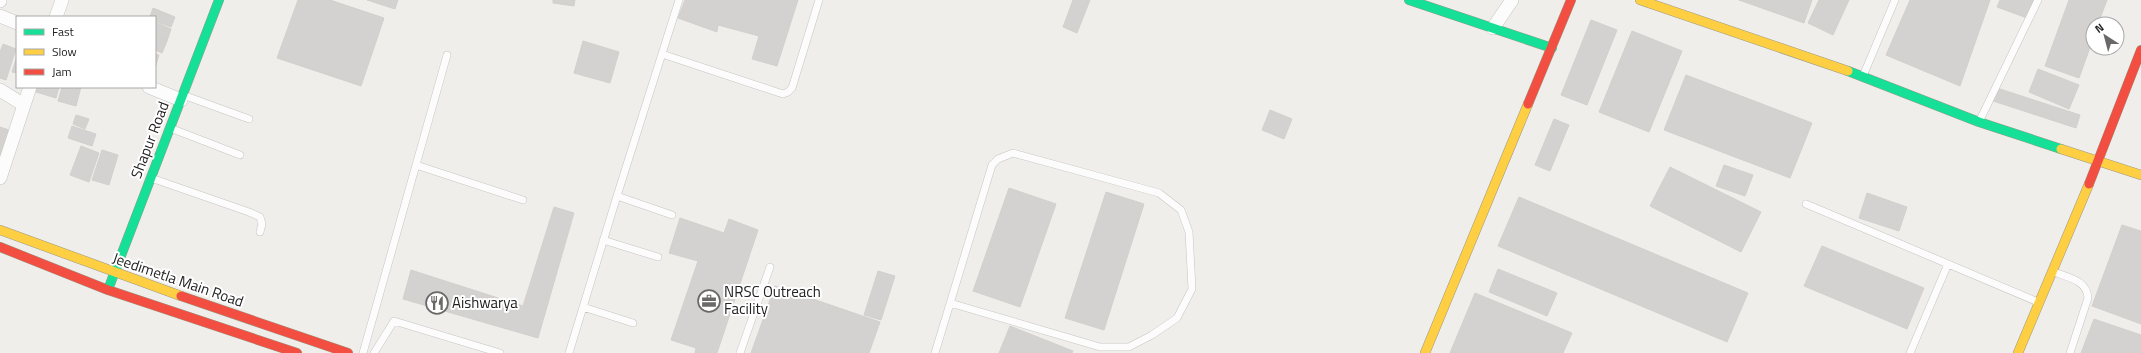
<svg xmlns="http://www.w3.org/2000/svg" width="2141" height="353" font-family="'Titillium Web',sans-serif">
<rect width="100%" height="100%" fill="#f0eeeb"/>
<path fill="#d4d2d0" stroke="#d3cfcc" d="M298,0H330L384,18L361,86L277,58Z
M367,0H398L395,9Z
M553,0H575L574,6L553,3Z
M685,0H798L777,66L752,59L759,36L718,25L717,32L678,18Z
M1073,0H1090L1077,33L1063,27Z
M1739,0H1812L1804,23Z
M1819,0H1849L1833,35L1808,23Z
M1910,0H1990L1960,86L1886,55Z
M2000,0H2035L2027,18L1997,7Z
M2069,0H2107L2098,24H2093V39L2079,78L2045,66Z
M153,8L175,17L171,27L155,21V17H150Z
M1591,20L1617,30L1587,105L1561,95Z
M155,22L171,29L167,41L155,36Z
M1632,31L1682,51L1649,132L1599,112Z
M155,37L167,41L162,53L155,50Z
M583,41L619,52L610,83L574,73Z
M3,44L16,49L6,80L0,78V52Z
M155,54L159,55L155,68Z
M17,56V73L12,72Z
M2038,69L2079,85L2069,109L2029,92Z
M1686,75L1812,123L1790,178L1664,130Z
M37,87H59L56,98L36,92Z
M62,87H81L76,106L58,101Z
M1997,88L2080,115L2076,128L1993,101Z
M1270,110L1292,119L1284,139L1262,130Z
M76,115L89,119L85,129L73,124Z
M1554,119L1569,125L1550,171L1535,165Z
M72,126L96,134L92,146L68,138Z
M0,127L9,130L0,156Z
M81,146L99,153L89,182L70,175Z
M102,150L118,155L109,185L92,180Z
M1724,165L1753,175L1745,196L1716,186Z
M1670,167L1761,212L1741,252L1650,206Z
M1009,188L1056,204L1020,307L973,291Z
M1106,192L1144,204L1104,330L1065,318Z
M1867,193L1907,207L1899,231L1859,218Z
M1519,197L1748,293L1727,342L1498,246Z
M554,207L574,213L538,338L403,299L411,270L523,306Z
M680,218L724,233L729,219L758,230L717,353H695L696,348L671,340L698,261L669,253Z
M2122,225L2141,231V324L2092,306Z
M1822,246L1924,288L1907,329L1804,286Z
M1498,269L1557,293L1547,316L1489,292Z
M878,271L895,276L881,320L864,315Z
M775,286L880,322L869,353H751Z
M1475,293L1572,333L1563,353H1450Z
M2094,319L2141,335V353H2081Z
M1010,326L1073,351L1072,353H999Z"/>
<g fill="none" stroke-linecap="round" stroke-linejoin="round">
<g stroke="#c6c5c3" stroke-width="8">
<path id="lane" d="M662,54L783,94L788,92L792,88L819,0
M1863,76L1895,0
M183,95L249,119
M1979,122L2038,0
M170,128L240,155
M416,165L523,200
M151,178L249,212L260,217L262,224L260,232
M617,196L672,215
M1806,204L2038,302
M603,240L658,257
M2054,272C2069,278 2087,280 2088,298L2070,353
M583,307L633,323
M363,353L447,55
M374,353L394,321L500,353
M569,353L617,196L679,0
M740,353L770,267
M935,353L992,165L998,159L1013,153L1159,193L1181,210L1189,232L1192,289L1177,318L1152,335L1129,347H1100L950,303
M1910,353L1948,264"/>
</g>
<g stroke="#c6c5c3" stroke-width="14">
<path id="street" d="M0,1V0
M0,16L17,23
M56,17L62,0
M1493,28L1512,0
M149,87L181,100
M0,90L24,105
M0,178L30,87"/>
</g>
<g stroke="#9a9983" stroke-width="10">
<path id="fast" d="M1409,0L1552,48
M1848,71L1979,122L2061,149
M109,287L219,0"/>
</g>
<g stroke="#9a9983" stroke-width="10">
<path id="slow" d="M1640,0L1848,71
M2061,149L2141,175
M0,230L181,296
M1425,353L1528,104
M2018,353L2089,184"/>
</g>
<g stroke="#9a9983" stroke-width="10">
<path id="jam" d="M1528,104L1571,0
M2089,184L2141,50
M0,247L108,290L297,353
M181,296L348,353"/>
</g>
<use href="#lane" stroke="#fdfcfc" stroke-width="7"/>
<use href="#street" stroke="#fdfcfc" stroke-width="13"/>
<use href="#fast" stroke="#16e098" stroke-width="9"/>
<use href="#slow" stroke="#ffcf43" stroke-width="9"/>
<use href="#jam" stroke="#f24e42" stroke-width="9"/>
</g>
<defs>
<g id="office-ring" transform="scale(1.15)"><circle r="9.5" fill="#fff" stroke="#6a6968" stroke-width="1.5"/><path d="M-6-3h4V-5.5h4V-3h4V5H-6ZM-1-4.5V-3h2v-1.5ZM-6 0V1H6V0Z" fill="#6a6968"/></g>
<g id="restaurant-ring" transform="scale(1.15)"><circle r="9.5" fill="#fff" stroke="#6a6968" stroke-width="1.5"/><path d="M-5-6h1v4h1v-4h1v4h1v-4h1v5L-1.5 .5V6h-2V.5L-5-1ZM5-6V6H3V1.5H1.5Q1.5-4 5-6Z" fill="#6a6968"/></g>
</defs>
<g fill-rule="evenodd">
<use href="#office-ring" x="709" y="301"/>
<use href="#restaurant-ring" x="437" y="303"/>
</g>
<g text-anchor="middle" stroke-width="4" stroke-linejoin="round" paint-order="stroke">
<g font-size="15" fill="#222" stroke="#fff">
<text transform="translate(150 140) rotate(-69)" y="5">Shapur Road</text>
<text transform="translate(178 280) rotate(19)" y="5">Jeedimetla Main Road</text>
</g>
<g font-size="15" fill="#222" stroke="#fff" text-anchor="start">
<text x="724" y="297">NRSC Outreach<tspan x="724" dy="17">Facility</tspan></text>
<text x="452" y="308">Aishwarya</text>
</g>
</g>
<rect x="16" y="16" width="140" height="72" fill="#ffffff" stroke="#a7a7a7"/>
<rect x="24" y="29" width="20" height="6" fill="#16e098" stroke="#a7a7a7"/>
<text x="52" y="36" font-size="12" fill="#222222">Fast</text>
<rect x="24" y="49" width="20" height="6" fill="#ffcf43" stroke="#a7a7a7"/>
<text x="52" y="56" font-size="12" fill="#222222">Slow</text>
<rect x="24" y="69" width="20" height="6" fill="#f24e42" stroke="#a7a7a7"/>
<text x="52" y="76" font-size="12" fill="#222222">Jam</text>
<g transform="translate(2105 36) rotate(324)"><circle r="19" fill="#ffffff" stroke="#a7a7a7"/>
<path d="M0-3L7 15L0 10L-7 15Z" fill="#6a6968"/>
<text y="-6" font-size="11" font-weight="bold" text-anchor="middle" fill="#222222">N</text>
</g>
</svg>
